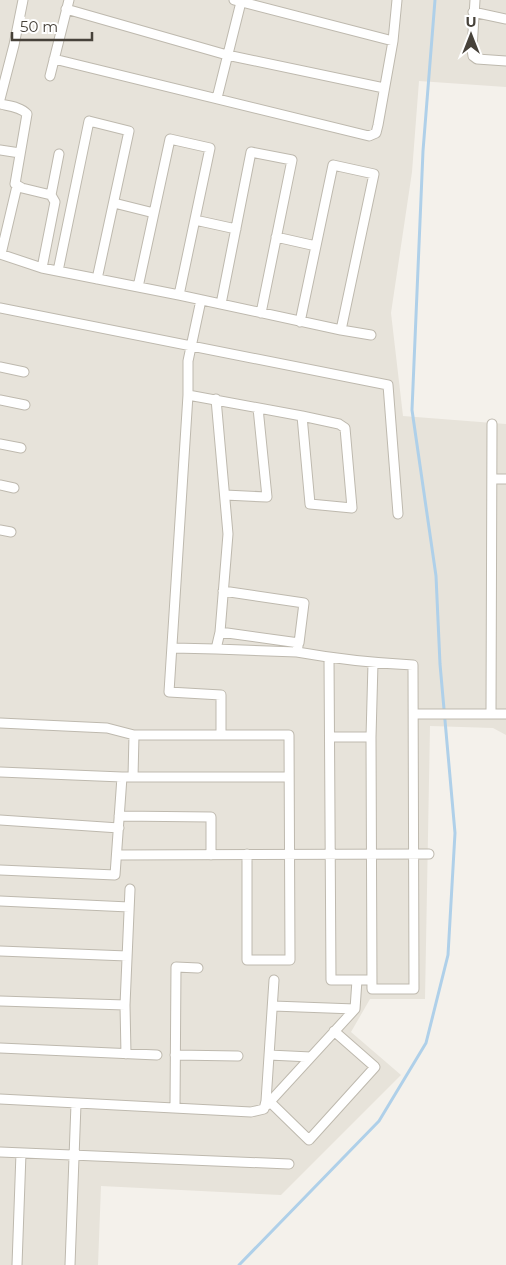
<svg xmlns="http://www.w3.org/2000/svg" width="506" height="1265" font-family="Montserrat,sans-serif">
<rect width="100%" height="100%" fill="#f4f1eb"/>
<path fill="#e7e3da" d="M0,0H506V87L419,81L412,172L391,313L403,416L506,424V735L493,728L430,726L425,999H370L351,1032L401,1075L281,1195L101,1186L98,1265H0Z"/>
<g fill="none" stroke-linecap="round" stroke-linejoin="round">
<path stroke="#afd0e9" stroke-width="3" d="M239,1265L379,1121L426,1043L448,955L455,833L440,664L436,576L412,410L423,151L435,0"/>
<g stroke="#beb9ae" stroke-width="11">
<path id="minor" d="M234,0L393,41
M475,0L472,49L473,56L477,59L506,61
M66,9L227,55L384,88
M473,12L506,19
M54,59L369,136L376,133L378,125L393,41L397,0
M50,76L69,0
M217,98L241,2
M0,99L14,45L23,0
M0,104C9,106 21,107 27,114L15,184L22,188L51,195L55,202L42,268
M0,150L20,153
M51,195L59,154
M114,203L154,213
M195,220L236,229
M276,237L316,246
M0,254L42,268L179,295L341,330L371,335
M1,254L17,186
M58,271L89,121L129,131L97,279
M138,287L170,139L210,148L179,295
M201,300L188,361V395L169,692L221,695V735
M221,304L251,152L292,160L261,313
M0,308L388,385L398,514
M300,322L333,165L374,174L341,330
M0,367L24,372
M188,395L302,416L339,424L345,428L352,508L310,504L302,416
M0,400L25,405
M0,444L21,448
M492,479H506
M0,485L14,488
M225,495L267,497L258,408
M0,530L11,532
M220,632L299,643L304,603L223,591
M173,648L216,649L220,632L228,534L216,399
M216,649L297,652L298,646
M297,652C336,659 374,663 413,665L414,989H372L371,737H330
M329,658L331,980H372
M414,714H506
M491,714L492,424
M0,723L107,728L134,735H289L290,960H247V854
M371,737L373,663
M0,772L122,777
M133,777L134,735
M119,816L211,817V855
M0,820L119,828
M117,855L429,854
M0,870L115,875L122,777H289
M0,901L129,907
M0,951L127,956
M0,1001L125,1005
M273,1006L355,1009
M0,1048L157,1055
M126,1054L125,1005L130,889
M175,1055L238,1056
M269,1055L311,1057
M0,1099L251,1112L264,1109L266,1101L274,980
M270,1102L309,1140L375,1067L334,1031
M266,1106L355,1009L357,980
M175,1107L176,967L198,968
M0,1152L289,1164
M17,1265L21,1153
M70,1265L76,1104"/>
</g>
<use href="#minor" stroke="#fff" stroke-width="9"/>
</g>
<g transform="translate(471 35)" stroke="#ffffff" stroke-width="4" paint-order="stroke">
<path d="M0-4L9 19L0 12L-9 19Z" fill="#47423a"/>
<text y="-8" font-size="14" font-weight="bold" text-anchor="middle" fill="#47423a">U</text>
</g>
<path d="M12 32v8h80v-8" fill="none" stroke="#47423a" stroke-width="2.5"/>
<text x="20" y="32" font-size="15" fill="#47423a" stroke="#ffffff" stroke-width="4" paint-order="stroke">50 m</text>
</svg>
